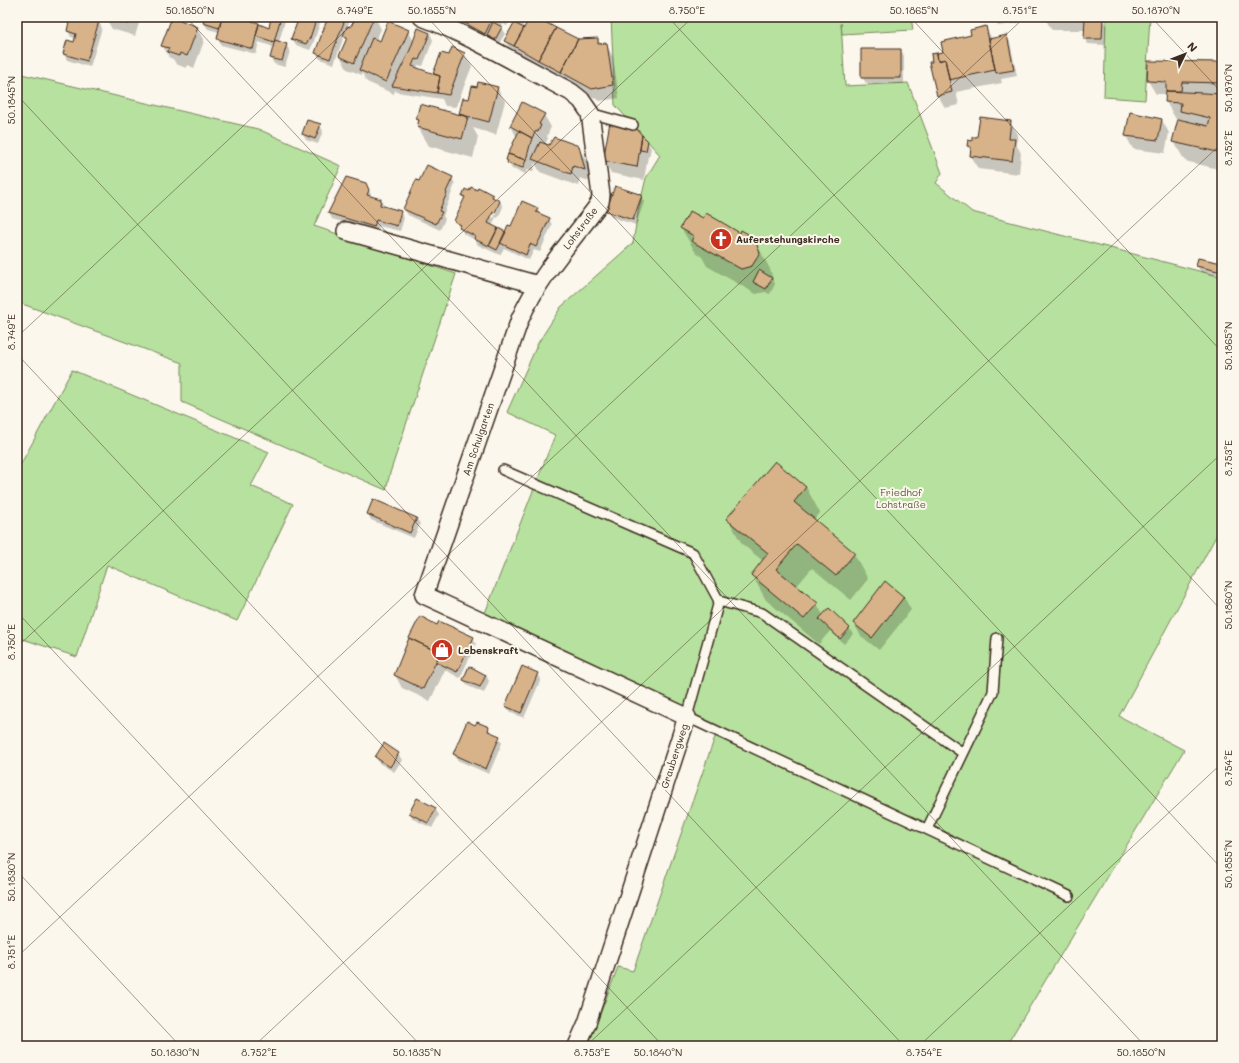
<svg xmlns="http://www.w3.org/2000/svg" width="1239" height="1063" font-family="Mali,sans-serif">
<rect width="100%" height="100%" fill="#fbf7ec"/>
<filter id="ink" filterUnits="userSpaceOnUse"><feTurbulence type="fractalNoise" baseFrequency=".025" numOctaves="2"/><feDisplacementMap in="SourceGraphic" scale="8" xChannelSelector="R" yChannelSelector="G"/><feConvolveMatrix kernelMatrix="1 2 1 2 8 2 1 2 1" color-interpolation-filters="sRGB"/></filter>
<g filter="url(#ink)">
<path fill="#b7e19e" stroke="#79865e" d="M611,17H911L913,30L842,34L841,23L845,86L908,83L942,173L936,183L972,212L1222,277V525L1119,716L1184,750L1006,1046H588L618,967L633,971L715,737L719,730L485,613L555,435L507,412L538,343L561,307L633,243L638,212L646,178L660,155L615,105Z
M1106,17H1150L1145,100L1104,97Z
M17,73L258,129L341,166L314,226L456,274L390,473L386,490L182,402V363L17,302Z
M72,370L269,452L251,486L293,504L237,621L107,565L77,657L17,637V471Z"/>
<path fill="#0003" fill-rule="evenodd" d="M71,17L99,22L102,28L90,67L67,60L64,54L67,42L74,43L76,38L71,37L68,31Z
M105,17H141L135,36L112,29Z
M206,17H226V19L235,21L236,17H258L256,23L260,26L269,29L272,17H286L279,42L286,45L290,51L285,67L274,64L271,58L274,47L259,42L256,54L221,45L218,39L219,32L208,29L204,23Z
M300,17H322L313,44L310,50L296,45L293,39Z
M329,17H351L347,27L351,29L356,17H375L381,29L376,41L380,42L408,30L414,42L430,34L433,40L423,66L418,65L417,69L434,75L450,57L464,53L472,66L456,107L445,106L442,99L397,92L395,90L394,94L367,82L362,73V75L347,69L340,56L347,40L344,36L334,64L320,59L316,53Z
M441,17H529L521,28L524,31L531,17H534L577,40L598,39L601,45L606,44L613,57L619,98L600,101L522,59L518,52L509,47L505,41L515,23L511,19L507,26L503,24L501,28L505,34L498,45L457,29L451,18L448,25Z
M994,17H1018L1019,23L998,26Z
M1044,17H1091V18L1102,19L1106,25L1105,45L1088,44L1085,38V30H1052Z
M197,28L204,41L194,68L188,65L186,68L176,64L173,59L170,58L162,45Z
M986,28L992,39L1006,36L1010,42L1017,76L1001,79L1002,83L956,92L959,105L945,108L938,95L944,52Z
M901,50L904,56V84L866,83L862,77Z
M1222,63V170L1185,161L1174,142L1178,121H1177L1166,102V94H1156L1148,81Z
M477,88H497L505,101L496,135L473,128L478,137L473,158L429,146L418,127L419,124L417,119L420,105L461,116L460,114Z
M1131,113L1162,120L1169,133L1165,153L1133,149L1126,136Z
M544,115L551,127L547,136L548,138L545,145L550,146L578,147L586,160L592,182L580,178L578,186L540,172L535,163L533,172L527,170L526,174L512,169L507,160L517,138L511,126Z
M1010,122L1018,134L1016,144L1021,153L1019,174L978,169L971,156V152L968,146L978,139Z
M320,125L323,131L318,144L306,140L303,134Z
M635,129L647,142L651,148L649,157L648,156L644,180L611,173L604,161Z
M452,178L455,184L443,216L445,219L440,230L408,215L404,209L420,183Z
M366,184L372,197L381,199L384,206V207L400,212L404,218L400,231L379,226L377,232L332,219L329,213Z
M477,191L493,195L495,199L500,201L503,207L498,218L496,217L492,226L506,233L511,228L537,209L541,215L549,219L552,225L540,252L534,250L529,260L504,248L500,255L478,245L475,240L464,234L455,221L465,200L463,196L470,192ZM498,204H500L494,218L492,217Z
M641,196L644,202L636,225L611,217L608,211Z
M703,220L740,234L747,235L750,240L756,243L770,269L773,279V280L775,284L770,294L765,292L756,294L707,266L702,257L696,253L681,228Z
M1222,264V277L1201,272L1197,266Z
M806,487L820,513L814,520L854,554L868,579L851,600L812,568L796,587L817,604L823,615L849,628L853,634L844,644L830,631L819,644L766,600L752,575L763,561L742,544L728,519Z
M368,514L416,518L420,524L414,538L371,520Z
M904,597L911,610L879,650L861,636L854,624Z
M437,626L473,638L476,644L460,678L445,670L430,701L402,688L395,675Z
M537,673L541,679L524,718L510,712L506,706Z
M486,675L489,681L484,693L468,686L464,680Z
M476,726L488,728L492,734L499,737L502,743L489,774L457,760L454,754Z
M398,754L402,760L394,772L379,763L376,757Z
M435,809L439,815L432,828L413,819L410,813Z"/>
<path fill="#d8b38a" stroke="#3b2a1e" d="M70,17L99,21L87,61L63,54L67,40L74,42L76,34L67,31Z
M105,17H130L128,24Z
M172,17L198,27L187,56L180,53L179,56L167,52L169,48L161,46Z
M205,17H222L219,28L203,23Z
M222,17L234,20L235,17H253L252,21L259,23L253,49L217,39Z
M271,17H281L274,42L256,36L259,24L269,28Z
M299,17H317L310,38L306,44L291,39Z
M328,17H346L330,59L315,53Z
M355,17H374L354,63L339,56L347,38L343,36L347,26L351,27Z
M451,17H468L465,23Z
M468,17L471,18L493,17L485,34L465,23Z
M530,17H536L556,28L538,60L514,46Z
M1085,17L1103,18L1102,39H1084Z
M388,21L409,30L386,82L359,70L372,38L380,41Z
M493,22L502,27L495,40L487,35Z
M514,23L524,28L514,46L504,41Z
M986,26L995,70L949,80L945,59L938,61L937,53L943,52L941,42L971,35L970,30Z
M418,28L430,33L419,60L415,59L412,66L440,76L437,93L392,86L410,50Z
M556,28L578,39L561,72L538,60Z
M1007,35L1014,70L996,73L989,39Z
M598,38V44L607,43L613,85L592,89L561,72L578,39Z
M275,40L287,44L282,61L270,58Z
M452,47L465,53L449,95L437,93L440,76L433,74L441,53L449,55Z
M861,49H901V78H861Z
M937,53L938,61L945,59L952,92L937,96L929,62H932L931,54Z
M1148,61L1222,62V83L1182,82L1181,91H1166V82L1147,81Z
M478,82L498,87L489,122L459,114L463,98L469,99L472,86L477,87Z
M1166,91L1222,94V153L1172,142L1178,119L1208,126L1210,118L1180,111L1181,103L1165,102Z
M522,102L545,114L539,124L541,125L538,132L536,131L532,138L510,126Z
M420,104L468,117L462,139L417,127L419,120L416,119Z
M1130,112L1162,119L1158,140L1125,136Z
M980,117L1011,121L1009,139H1015L1012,161L970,156L971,147L967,146L968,140L972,141V137H977Z
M307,120L321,124L315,139L302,134Z
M610,122L636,128L642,135L637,167L603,161Z
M519,131L532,138L526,160L508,154Z
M642,135L648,141L646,151L640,150Z
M554,137L579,146L585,170L573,166L571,174L532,159L540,142L549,145Z
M508,154L526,160L523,168L507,163L508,161L506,160Z
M427,165L453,177L446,192L447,193L439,211L442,212L436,224L403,209L416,180L419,181Z
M346,177L366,183L369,190L367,195L381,199L380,205L401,211L397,226L376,220L374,227L328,213Z
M615,186L642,195L633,220L606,211Z
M471,187L477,190L478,187L493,195L492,197L500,201L495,213L493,212L488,223L498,228L489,246L474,239L475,236L459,228L461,225L454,221L465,197L462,196L465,189L469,191Z
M522,201L538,208L536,212L550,218L536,247L530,244L526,255L500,243L508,225L511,226Z
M690,211L703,218L706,213L740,233L741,230L748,234L747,237L756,243L760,253L752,266L741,269L691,241L694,236L680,228Z
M498,228L506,232L497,250L489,246Z
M1198,258L1222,263V272L1196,266Z
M759,270L772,278L766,289L753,282Z
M775,461L806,487L794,502L855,553L836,576L797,544L776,569L818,603L804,619L751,575L768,553L726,519Z
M373,499L417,518L410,533L367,514Z
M885,581L904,597L872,638L853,623Z
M829,608L850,628L840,639L819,619Z
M420,616L437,625L439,621L474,637L457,672L436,662L440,653L409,638Z
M409,638L440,653L423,689L394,675Z
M469,666L486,675L480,687L463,680Z
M522,666L538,673L521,713L505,706Z
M467,721L475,725L477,722L489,727L488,731L500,736L486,769L453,754Z
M384,743L399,753L390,767L375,757Z
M417,798L436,808L428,823L409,813Z"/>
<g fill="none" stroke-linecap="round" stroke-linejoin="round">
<g stroke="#3b2a1e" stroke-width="12">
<path id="service" d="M590,113L633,125
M503,470L693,553L719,601L687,717L1069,896
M719,601L762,613L963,753
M927,829L993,692L997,638"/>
</g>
<g stroke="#3b2a1e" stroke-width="20">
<path id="minor" d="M422,17C472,36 523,67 571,92L581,100L590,113L601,195L600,202L596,208C569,244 538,278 520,319L424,595L687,717L587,1023L577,1046
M346,231L538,285"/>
</g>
<use href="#service" stroke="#fbf7ec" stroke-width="9"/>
<use href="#minor" stroke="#fbf7ec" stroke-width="17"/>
</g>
</g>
<path fill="none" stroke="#3b2a1e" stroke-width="1" stroke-opacity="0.45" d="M186,17L1145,1046M427,17L1222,869M668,17L1222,611M910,17L1222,352M1151,17L1222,93M17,27L28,17M17,95L904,1046M17,337L360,17M17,354L663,1046M17,612L421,1046M17,647L693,17M17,871L180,1046M17,957L1025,17M254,1046L1222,143M586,1046L1222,453M919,1046L1222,763"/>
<defs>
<g id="church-disc" transform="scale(1.15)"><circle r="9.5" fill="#c8321e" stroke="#fbf7ec"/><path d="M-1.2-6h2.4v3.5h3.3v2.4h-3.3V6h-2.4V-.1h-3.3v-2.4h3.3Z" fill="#fff"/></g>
<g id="shop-disc" transform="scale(1.15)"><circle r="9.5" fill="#c8321e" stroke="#fbf7ec"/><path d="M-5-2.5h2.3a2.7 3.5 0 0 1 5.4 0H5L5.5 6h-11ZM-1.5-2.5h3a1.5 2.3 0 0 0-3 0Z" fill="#fff"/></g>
</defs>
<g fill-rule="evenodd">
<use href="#church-disc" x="721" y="239"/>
<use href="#shop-disc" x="442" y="650"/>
</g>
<g text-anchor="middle" stroke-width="4" stroke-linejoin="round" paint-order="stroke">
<g font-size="10" fill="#3b2a1e" stroke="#fbf7ec">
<text transform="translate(580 228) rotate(-53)" y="4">Lohstraße</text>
<text transform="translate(478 439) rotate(-71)" y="4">Am Schulgarten</text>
<text transform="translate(674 756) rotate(-72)" y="4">Graubergweg</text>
</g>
<g font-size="10" font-weight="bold" fill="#3b2a1e" stroke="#fbf7ec" text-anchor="start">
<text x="736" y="243">Auferstehungskirche</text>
<text x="458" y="654">Lebenskraft</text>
</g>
<g font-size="10" fill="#5a583e" stroke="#fbf7ec">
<text x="901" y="496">Friedhof<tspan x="901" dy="12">Lohstraße</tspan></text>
</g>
</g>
<rect width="1239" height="1063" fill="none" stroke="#fbf7ec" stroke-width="44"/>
<g transform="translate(1185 54) rotate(47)" stroke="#fbf7ec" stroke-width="3" paint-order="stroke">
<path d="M0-3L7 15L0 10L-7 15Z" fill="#3b2a1e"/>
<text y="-6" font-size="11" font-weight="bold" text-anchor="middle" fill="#3b2a1e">N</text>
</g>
<rect x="22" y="22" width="1195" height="1019" fill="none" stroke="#3b2a1e" stroke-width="1.5"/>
<g font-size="10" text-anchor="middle" fill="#3b2a1e">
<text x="190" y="14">50.1850°N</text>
<text x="355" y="14">8.749°E</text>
<text x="432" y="14">50.1855°N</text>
<text x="687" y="14">8.750°E</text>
<text x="914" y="14">50.1865°N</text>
<text x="1020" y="14">8.751°E</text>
<text x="1156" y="14">50.1870°N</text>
<text transform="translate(1228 88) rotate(-90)" y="4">50.1870°N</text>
<text transform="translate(11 100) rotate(-90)" y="4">50.1845°N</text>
<text transform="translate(1228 148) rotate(-90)" y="4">8.752°E</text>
<text transform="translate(11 332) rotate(-90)" y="4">8.749°E</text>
<text transform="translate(1228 346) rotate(-90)" y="4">50.1865°N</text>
<text transform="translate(1228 458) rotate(-90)" y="4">8.753°E</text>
<text transform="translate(1228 605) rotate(-90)" y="4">50.1860°N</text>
<text transform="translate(11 642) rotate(-90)" y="4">8.750°E</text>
<text transform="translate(1228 768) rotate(-90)" y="4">8.754°E</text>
<text transform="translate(1228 864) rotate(-90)" y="4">50.1855°N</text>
<text transform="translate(11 877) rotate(-90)" y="4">50.1830°N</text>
<text transform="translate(11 952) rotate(-90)" y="4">8.751°E</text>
<text x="175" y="1056">50.1830°N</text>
<text x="259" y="1056">8.752°E</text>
<text x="417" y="1056">50.1835°N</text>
<text x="592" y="1056">8.753°E</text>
<text x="658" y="1056">50.1840°N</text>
<text x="924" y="1056">8.754°E</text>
<text x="1141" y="1056">50.1850°N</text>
</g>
</svg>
